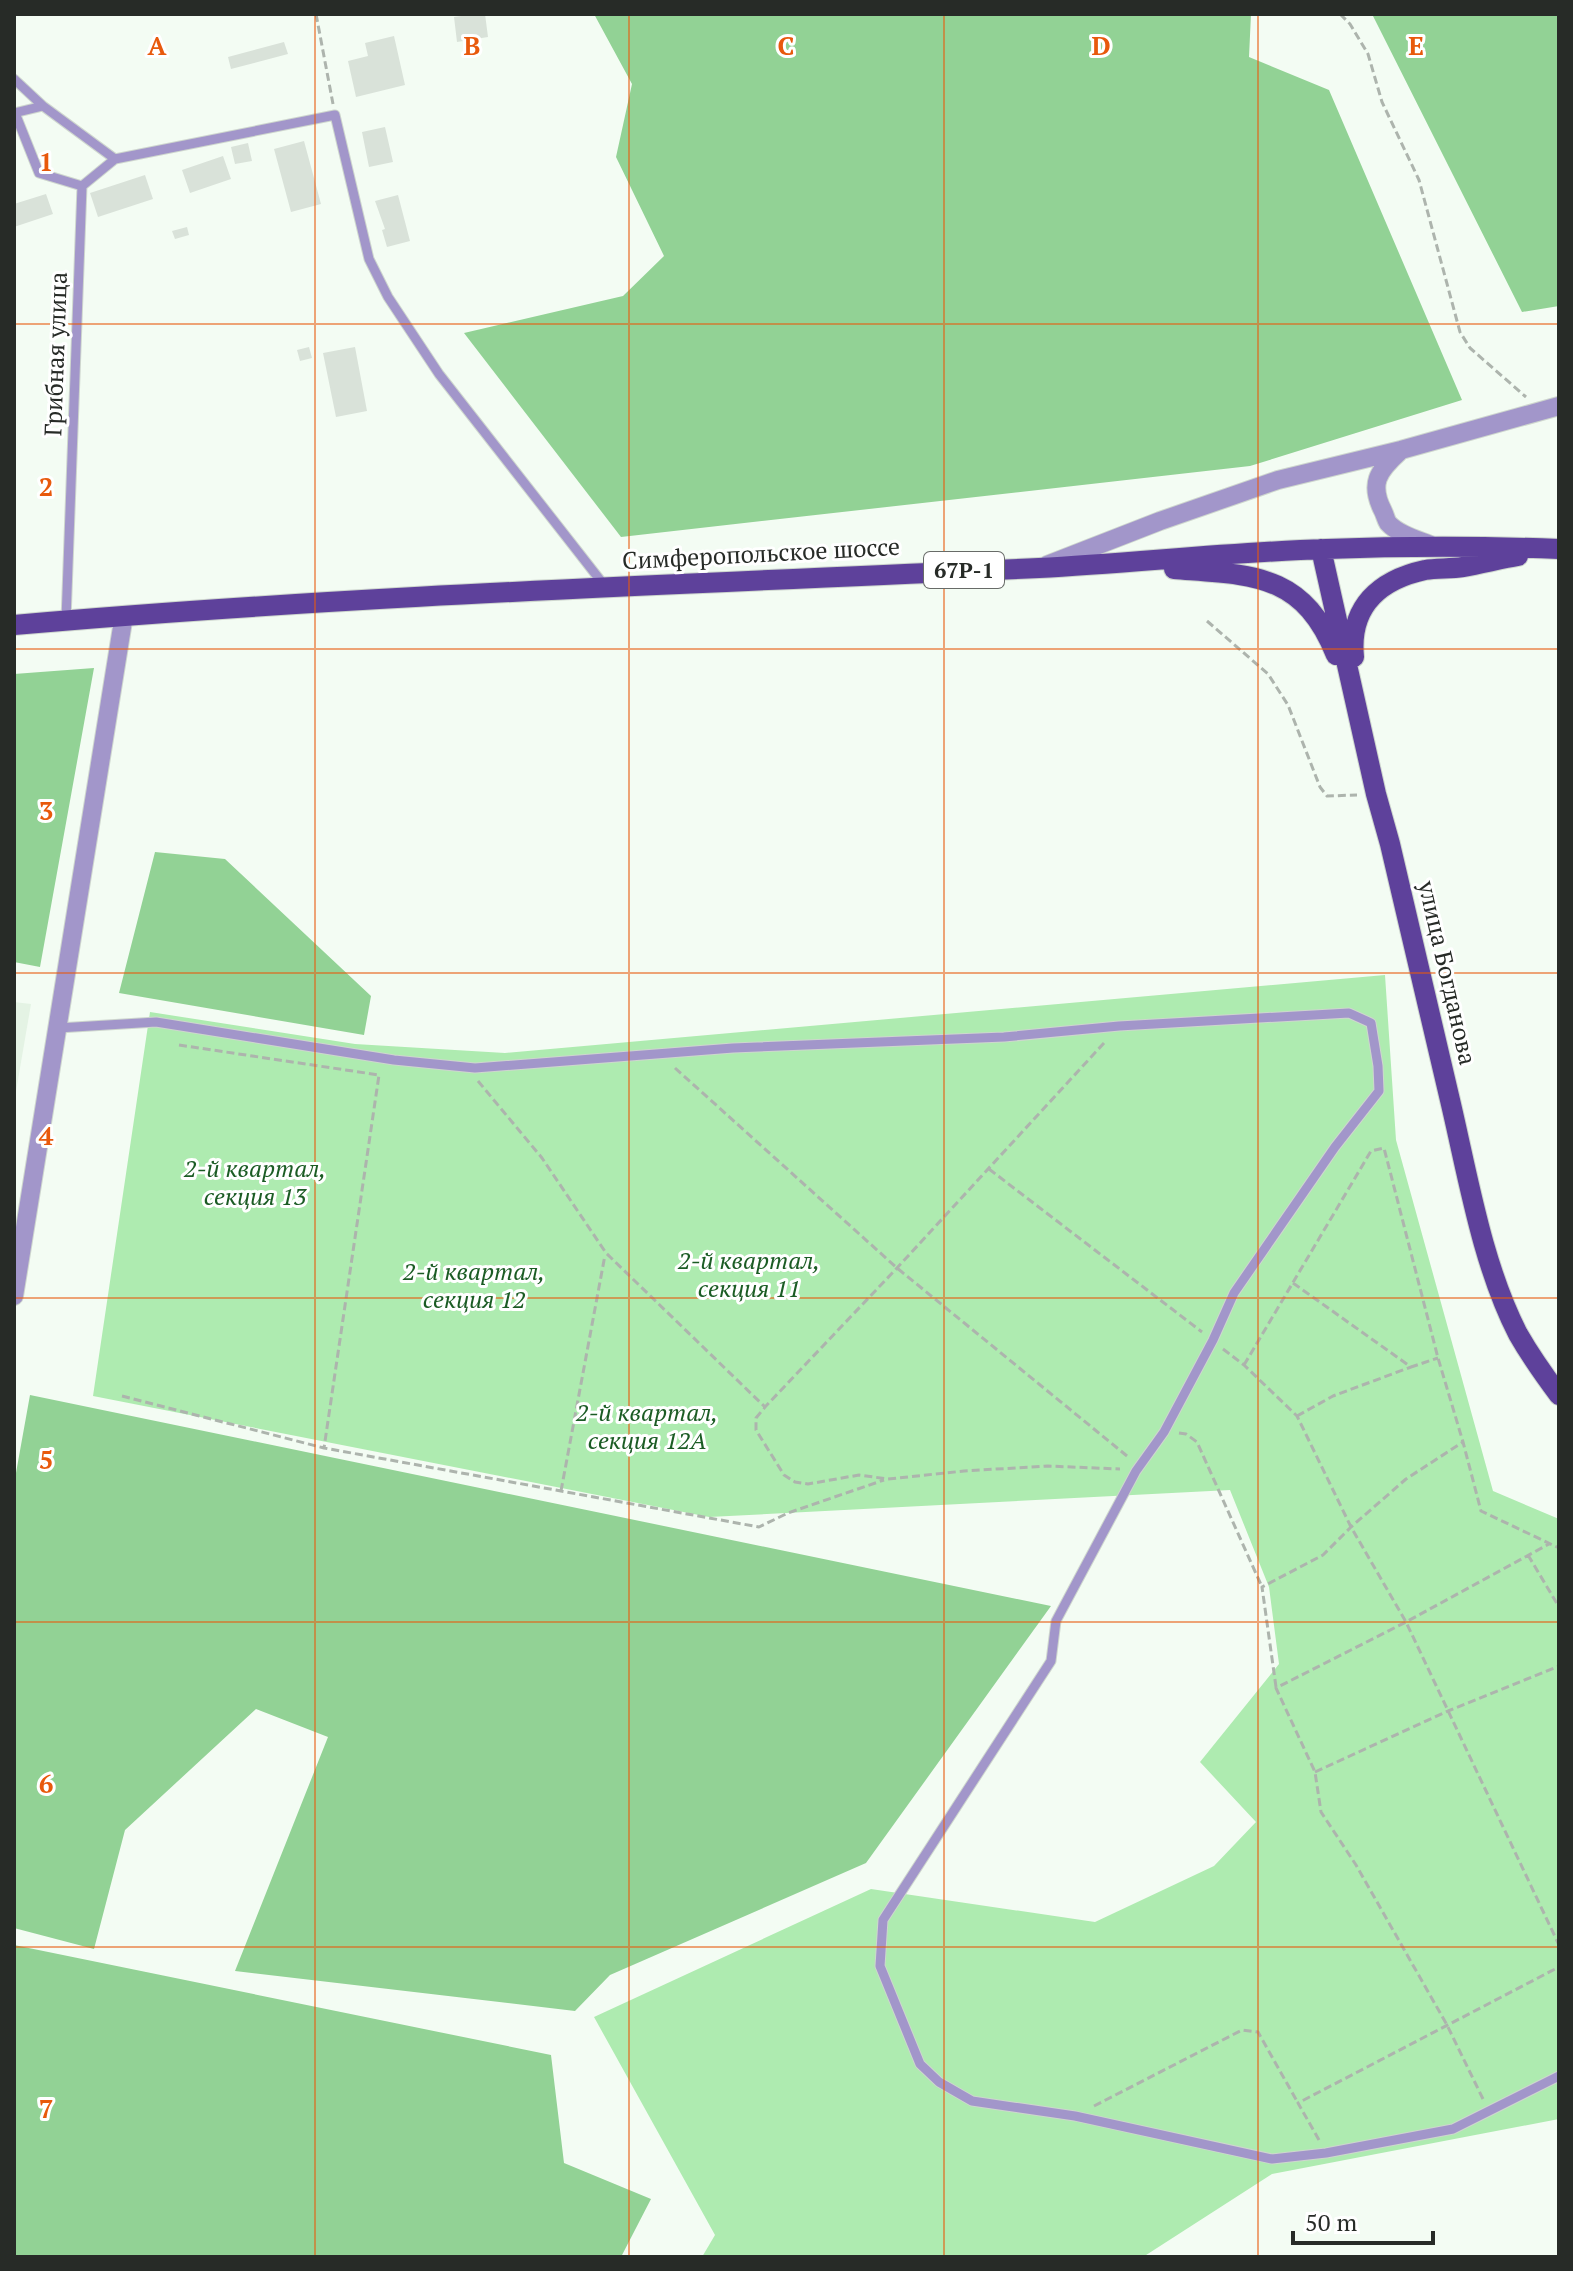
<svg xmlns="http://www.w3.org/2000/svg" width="1573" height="2271" font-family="'PT Serif',serif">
<rect width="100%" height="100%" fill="#f3fcf3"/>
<path fill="#e4f3e4" d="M14,1002L31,1004L14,1103Z"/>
<path fill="#aeebb0" d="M1385,975L1396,1140L1493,1491L1559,1519V2119L1272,2174L1143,2257H702L715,2235L594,2017L871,1889L1095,1922L1214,1866L1256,1822L1200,1762L1279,1664L1269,1587L1230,1490L709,1517L93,1396L150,1012L355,1044L505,1053Z"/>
<path fill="#92d295" d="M594,14H1251L1249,57L1329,90L1462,400L1250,466L621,537L464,333L623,296L664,256L616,157L632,84Z
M1372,14H1559V306L1522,312Z
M94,668L40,967L14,962V674Z
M155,852L225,859L371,996L364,1035L119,993Z
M30,1395L1051,1606L866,1863L610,1975L575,2011L235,1971L328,1737L256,1709L125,1830L94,1949L14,1928V1484Z
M14,1945L551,2055L564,2163L651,2199L621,2257H14Z"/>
<path fill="#d9e2d9" d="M475,14H485L488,37L457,42L454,17Z
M394,36L405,85L356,97L348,61L368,56L365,43Z
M284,42L288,54L231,69L228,57Z
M385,127L393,162L369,167L362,132Z
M304,141L321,204L291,212L274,149Z
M248,143L252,161L235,164L231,147Z
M223,156L231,179L190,193L182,170Z
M145,175L153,199L98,217L90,193Z
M46,194L53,214L14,227V204Z
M398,195L410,241L387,247L382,230L385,229L375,201Z
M187,227L189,235L175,239L172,231Z
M309,347L312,358L300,361L297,350Z
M355,347L367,411L336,417L323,353Z"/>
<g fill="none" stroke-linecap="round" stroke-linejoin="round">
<g stroke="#ced6ce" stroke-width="11">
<path id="lane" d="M14,79L43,106L115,159L335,115L369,259L388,297L439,374L604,585
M14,113L43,106
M15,113L39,173L82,186L115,159
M66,620L82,186
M58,1028L156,1022L394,1060L475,1068L733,1048L1004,1037L1119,1026L1349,1013L1371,1023L1378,1066L1379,1091L1335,1147L1234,1293L1213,1340L1164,1432L1136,1471L1056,1621L1051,1661L883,1920L880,1966L920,2064L939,2082L972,2101L1075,2116L1272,2159L1326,2153L1453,2129L1559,2076"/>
</g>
<g stroke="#ced6ce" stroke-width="20">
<path id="street" d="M1399,452C1378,471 1369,484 1383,511C1385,515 1386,520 1388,523C1399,535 1419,540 1433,546
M1047,565L1160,521L1278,480L1401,450L1559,406
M14,1296L124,615"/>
</g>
<g stroke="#ced6ce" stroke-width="22">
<path id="primary" d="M1321,549L1376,794L1390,844C1410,929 1430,1014 1450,1100C1468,1176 1482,1264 1518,1334C1530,1355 1544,1375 1559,1395
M1174,569C1251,575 1303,572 1336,655
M14,625C355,595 697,584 1039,568C1134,563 1230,552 1326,549C1404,546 1481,546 1559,549
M1354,657C1349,607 1379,580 1425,570C1437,568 1450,569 1463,567C1481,564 1500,559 1518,556"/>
</g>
<path stroke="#adb4ad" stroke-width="3" stroke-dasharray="8 4" stroke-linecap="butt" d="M316,14L333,104
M1340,14L1350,24L1368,54L1382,102L1419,180L1460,332L1470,348L1526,397
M1207,621L1268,674L1288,705L1320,787L1327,796L1357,795
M1104,1043L897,1268L765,1407L756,1418V1430L784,1475L795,1482L808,1484L859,1475L888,1479L964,1471L1048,1466L1120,1469
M179,1045L379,1075L324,1448
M675,1068L897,1268L1127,1456
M478,1081L542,1158L606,1253L765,1407
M989,1169L1202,1332
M1293,1283L1411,1367L1438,1358
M1223,1349L1244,1365L1297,1416L1351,1527L1406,1622L1559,1945
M1244,1365L1371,1151L1384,1148L1438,1358L1463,1442
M122,1396L324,1448L759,1527L788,1513L884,1480
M1297,1416L1333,1396L1411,1367
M1179,1433L1186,1434L1197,1442L1262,1587
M561,1491L605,1255
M1528,1555L1559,1607
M1276,1687L1262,1587L1323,1555L1351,1527L1406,1479L1463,1442L1481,1511L1559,1548
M1315,1772L1448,1711L1559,1666
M1483,2099L1447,2025L1356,1865L1321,1812L1315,1772L1276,1688L1406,1622L1549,1544
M1094,2106L1242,2030L1258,2032L1298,2103
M1319,2140L1298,2103L1559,1967"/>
<use href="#lane" stroke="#a296ca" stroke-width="9"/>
<use href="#street" stroke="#a296ca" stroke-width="18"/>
<use href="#primary" stroke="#5e419b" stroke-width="20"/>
</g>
<path fill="none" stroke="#e8590c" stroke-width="2" stroke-opacity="0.55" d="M315,14V2257M629,14V2257M944,14V2257M1258,14V2257M14,324H1559M14,649H1559M14,973H1559M14,1298H1559M14,1622H1559M14,1947H1559"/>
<g text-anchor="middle" stroke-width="6" stroke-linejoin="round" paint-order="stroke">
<rect fill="#fff" stroke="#686b68" stroke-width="2" x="924" y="552" width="80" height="36" rx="6"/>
<g font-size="22" font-weight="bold" fill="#272b27">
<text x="964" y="578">67Р-1</text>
</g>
<g font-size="24" fill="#272b27" stroke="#fff">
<text transform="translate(56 354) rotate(-88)" y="8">Грибная улица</text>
<text transform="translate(761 554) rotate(-3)" y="8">Симферопольское шоссе</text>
<text transform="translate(1447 973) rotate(77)" y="8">улица Богданова</text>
</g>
<g font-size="24" font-style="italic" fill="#1b5c24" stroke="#fff">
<text x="255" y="1177">2-й квартал,<tspan x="255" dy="28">секция 13</tspan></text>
<text x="749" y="1269">2-й квартал,<tspan x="749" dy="28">секция 11</tspan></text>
<text x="474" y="1280">2-й квартал,<tspan x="474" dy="28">секция 12</tspan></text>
<text x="647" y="1421">2-й квартал,<tspan x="647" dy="28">секция 12А</tspan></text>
</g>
</g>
<g font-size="26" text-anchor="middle" font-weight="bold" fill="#e8590c" stroke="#fff" stroke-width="6" stroke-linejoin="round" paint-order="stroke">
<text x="157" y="55">A</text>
<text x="472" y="55">B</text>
<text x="786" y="55">C</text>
<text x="1101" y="55">D</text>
<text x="1416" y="55">E</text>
<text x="46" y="171">1</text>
<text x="46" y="496">2</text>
<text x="46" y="820">3</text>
<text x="46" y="1145">4</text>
<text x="46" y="1469">5</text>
<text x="46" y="1793">6</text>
<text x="46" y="2118">7</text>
</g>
<rect width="1573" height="2271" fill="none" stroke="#272b27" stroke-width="32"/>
<path d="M1293 2231v12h140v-12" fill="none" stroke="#272b27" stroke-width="4"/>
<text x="1305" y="2231" font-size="24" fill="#272b27" stroke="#ffffff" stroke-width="6" paint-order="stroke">50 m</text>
</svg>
